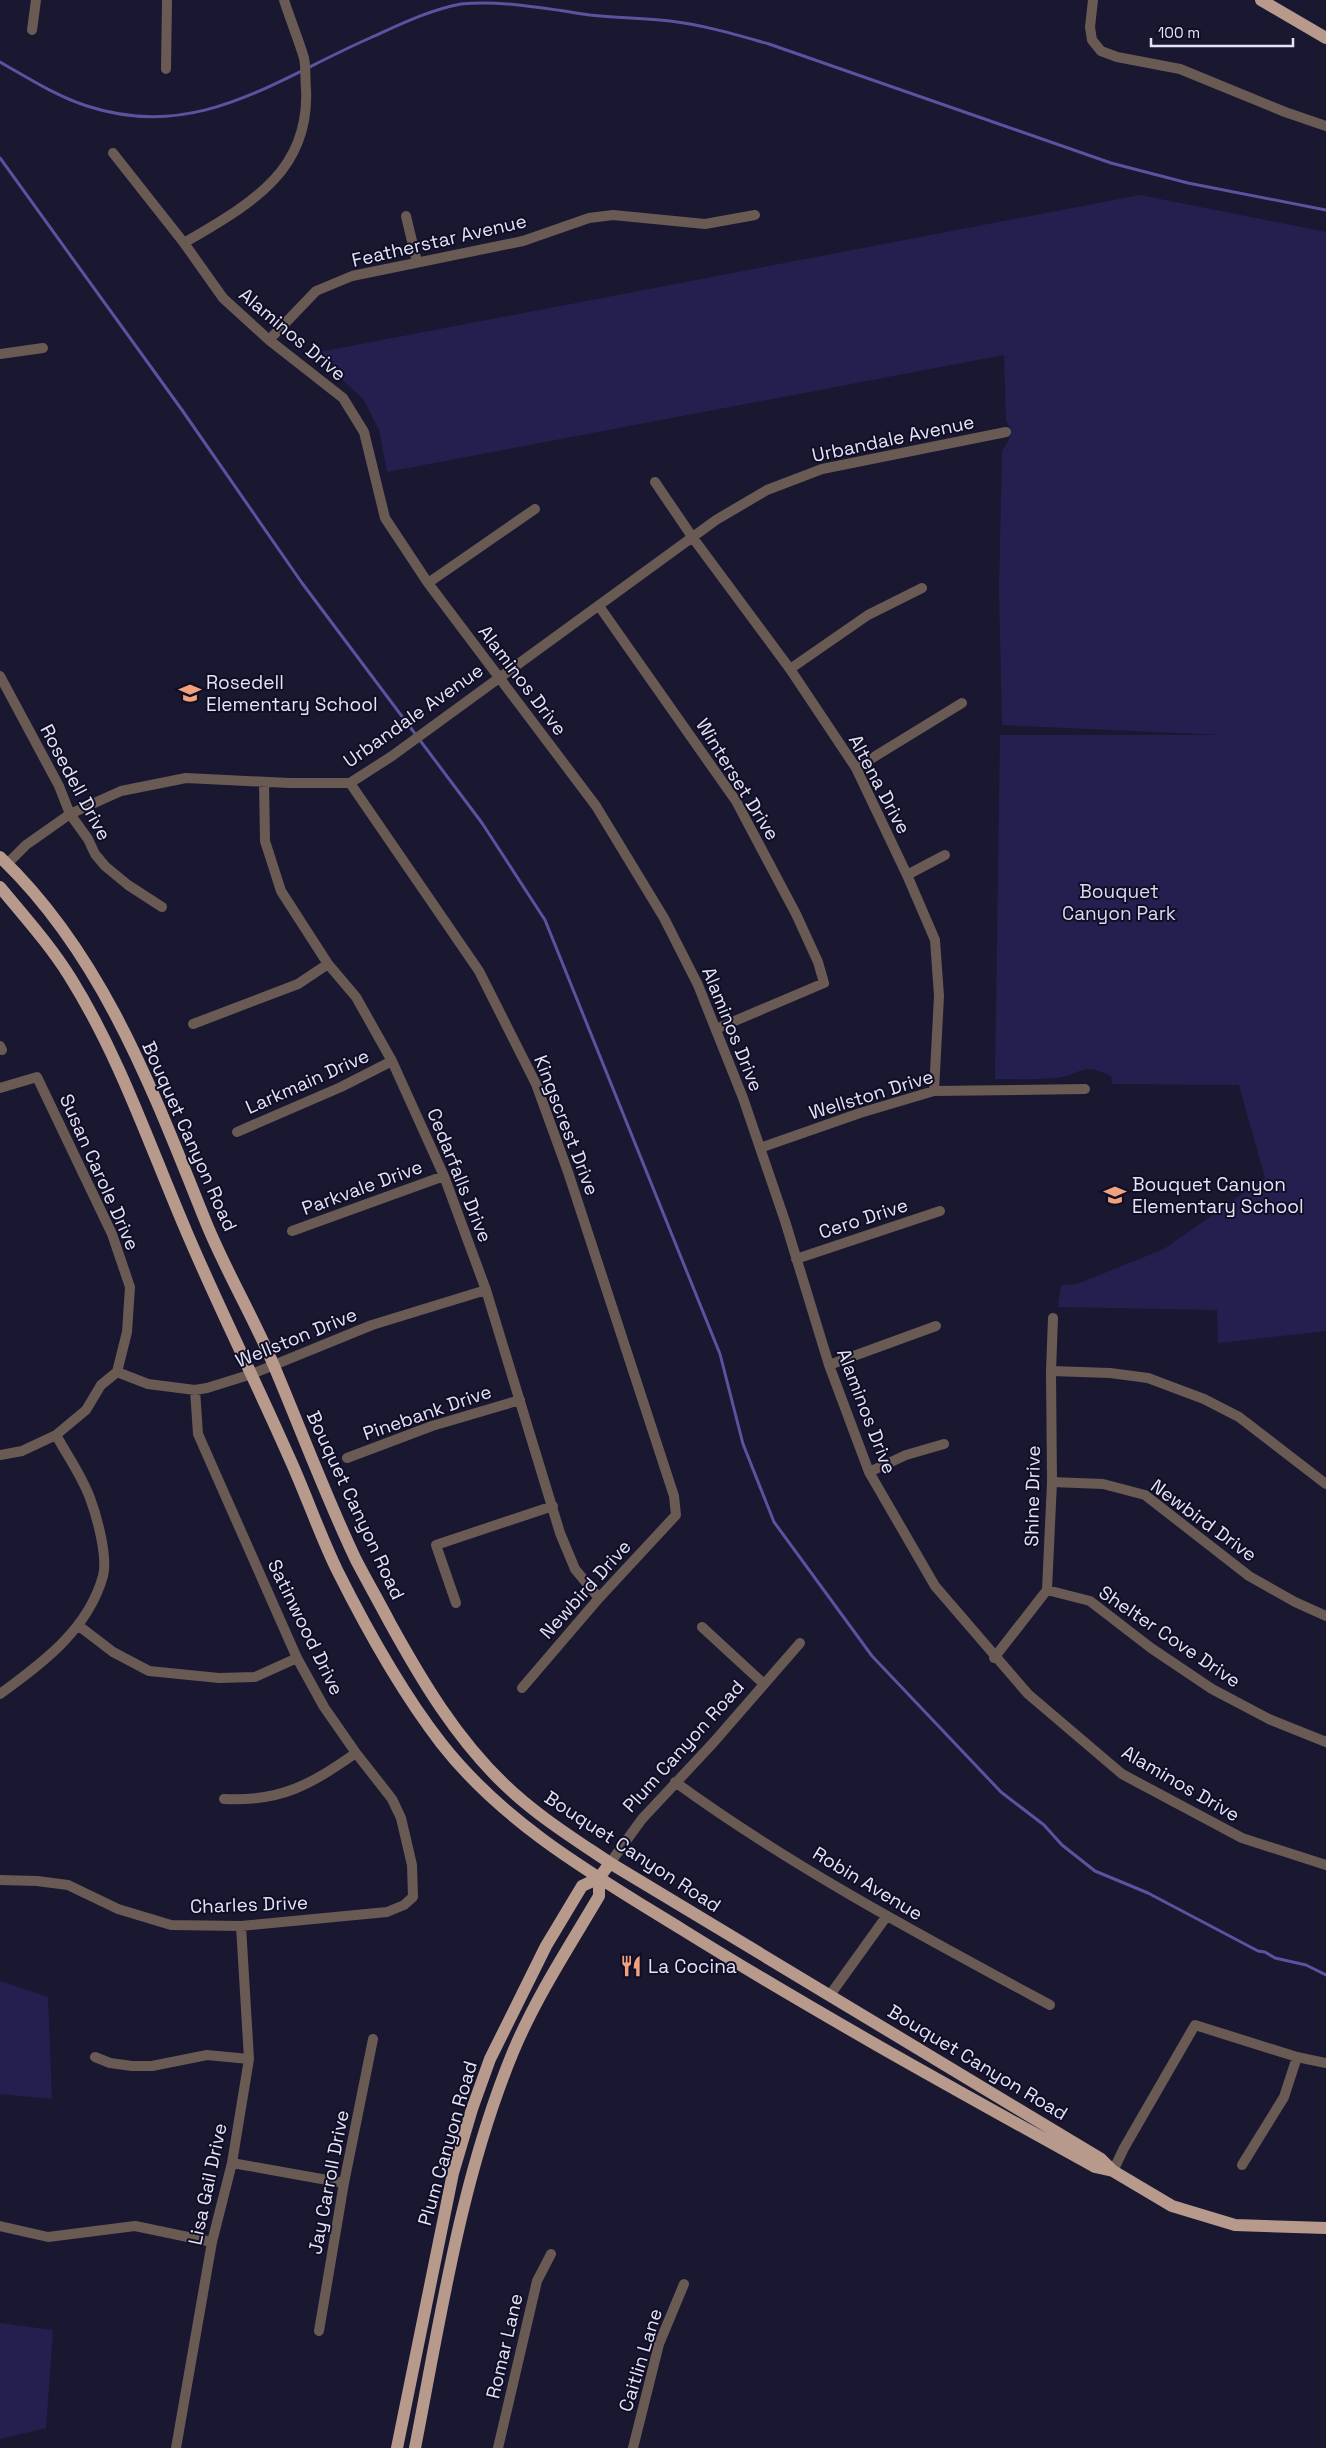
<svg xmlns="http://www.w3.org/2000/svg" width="1326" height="2448" font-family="'Space Grotesk',sans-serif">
<rect width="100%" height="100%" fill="#191830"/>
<path fill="#241f4e" d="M1140,195L1326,232V1331L1218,1343L1217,1310L1058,1307L1061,1285L1077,1284L1164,1249L1265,1178L1239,1085L1112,1084L1111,1076C1079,1061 1083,1075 1055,1078C1035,1080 1015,1079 995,1079L1000,735H1223L1002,725L999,589L1002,451C1009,441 1015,432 1006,421L1004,355L387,472L379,430L364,400L314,353Z
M0,1981L48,1997L52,2099L0,2094Z
M0,2323L53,2330L46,2428L0,2439Z"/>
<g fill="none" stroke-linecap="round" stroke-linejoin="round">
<path stroke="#5953a0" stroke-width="3" d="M0,62C28,78 56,96 87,106C197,142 274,80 370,38C399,25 429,10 461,4C502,0 549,9 590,15C616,18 643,18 670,21C704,25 737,35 769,44L1111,163L1188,183L1326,210
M0,158L182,410L302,583L482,823L545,920L720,1354L743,1444L774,1522L872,1656L1001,1792L1044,1825L1062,1845L1095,1871L1148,1893L1258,1951L1265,1952L1275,1958L1306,1965L1326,1975"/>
<path stroke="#695a54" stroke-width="10" d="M1093,0L1090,27L1092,40L1101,51L1117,57L1180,69L1285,112L1326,126
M32,30L36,0
M166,69L167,0
M113,153L184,243L223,298L269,340L343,398L364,432L385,518L428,583L596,806L664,918L698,985L743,1098L785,1221L829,1365L869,1472L935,1586L1028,1694L1122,1774L1242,1838L1326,1865
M406,216L417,262
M184,243C248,205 310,173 306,89C305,79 306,67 304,58C298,38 290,19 284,0
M269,340L316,291L352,276L523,241L589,218L613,215L705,224L755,215
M0,354L43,348
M655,482L693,538L790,669L856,768L907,875L935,940L939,996L934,1091
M428,583L535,509
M599,606L736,801L796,914L818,962L824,983L716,1029
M790,669L868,615L922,588
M0,676L59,786L70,814L88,839L95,854L105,866L128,885L162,907
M856,768L962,703
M264,782L265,841L281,891L328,964L356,997L392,1061L444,1176L486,1290L560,1533L575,1569L599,1598
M350,783L479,971L536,1084L568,1172L674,1496L676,1515L599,1598L522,1688
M7,864L26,845L70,814L121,791L186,778L289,783H350L392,756L716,520L767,490L822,469L1006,432
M907,875L945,855
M193,1024L298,984L328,964
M0,1046L2,1050
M0,1088L37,1077L112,1234L130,1287L127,1332L117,1372L101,1385L86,1410L56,1435L22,1451L0,1455
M237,1132L341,1087L392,1061
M760,1148L860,1113L934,1091L1085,1089
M292,1231L444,1176
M796,1259L940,1211
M829,1365L936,1326
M1051,1371L1110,1373L1148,1378L1204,1399L1239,1417L1326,1484
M117,1372L148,1384L195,1390L207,1388L252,1374L372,1325L486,1290
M347,1458L432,1426L520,1400
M869,1472L906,1455L944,1444
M1052,1482L1103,1484L1145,1495L1249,1576L1295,1602L1326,1616
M1047,1590L1090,1601L1151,1648L1212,1689L1271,1720L1326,1742
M456,1603L436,1545L553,1506
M79,1626L113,1652L149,1671L219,1678L255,1677L297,1658
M702,1627L764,1684
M994,1658L1047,1590L1052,1482L1051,1371L1053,1318
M0,1694C42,1663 88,1630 103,1576C108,1557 97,1517 90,1498C82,1476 67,1455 56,1435
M675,1782C792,1867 922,1936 1050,2005
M224,1799C282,1802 311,1784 356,1753
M610,1863L642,1819L713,1743L800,1643
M0,1880L37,1881L68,1885L118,1909L171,1925L241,1926L387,1912L404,1905L413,1897L412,1865L401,1818L392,1799L356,1753L324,1707L297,1658L198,1434L195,1390
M830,1995L886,1917
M95,2057L110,2063L132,2066H152L207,2055L249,2059
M232,2163L344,2183
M1242,2165L1284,2097L1297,2057
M1113,2171L1124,2148L1195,2025L1297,2057L1326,2063
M0,2226L48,2237L135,2226L212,2242
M319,2331L344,2183L373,2039
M176,2448L212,2242L232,2163L249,2059L241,1926
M498,2448L537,2281L551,2254
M633,2448L659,2344L684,2284"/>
<path stroke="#b89a8d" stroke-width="12" d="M1261,0L1326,38
M0,857C103,955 153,1091 205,1220C225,1270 253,1316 274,1366C301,1430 326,1497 356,1560C367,1581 379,1602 390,1623C422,1681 456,1738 504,1784C536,1815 573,1838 610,1863L1101,2159L1113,2171L1172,2206L1235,2225L1326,2228
M0,887C24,916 50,945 70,977C120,1057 150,1147 187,1233C219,1308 256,1382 289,1457C306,1494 319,1533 337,1570C367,1630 400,1690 441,1743C505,1825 597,1877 683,1930C818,2014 956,2090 1095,2167L1113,2171
M397,2448L453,2173L472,2109L490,2059L546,1946L582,1886L599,1878L610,1863
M415,2448C441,2315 461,2178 513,2052C536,1997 569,1947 599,1896V1878"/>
</g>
<defs>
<g id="school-bare" transform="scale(1.725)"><path d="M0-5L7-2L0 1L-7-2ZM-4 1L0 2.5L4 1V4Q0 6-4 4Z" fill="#f1a17c" stroke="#100e26" stroke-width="2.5" paint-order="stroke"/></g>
<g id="restaurant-bare" transform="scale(1.725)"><path d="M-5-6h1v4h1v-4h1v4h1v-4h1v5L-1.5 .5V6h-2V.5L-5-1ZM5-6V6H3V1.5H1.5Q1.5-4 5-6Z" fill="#f1a17c" stroke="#100e26" stroke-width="2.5" paint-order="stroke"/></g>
</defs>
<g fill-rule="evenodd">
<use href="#school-bare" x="190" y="693"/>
<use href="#school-bare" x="1115" y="1195"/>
<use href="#restaurant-bare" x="631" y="1966"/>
</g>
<g text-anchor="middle" stroke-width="4" stroke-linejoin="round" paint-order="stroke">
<g font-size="19" fill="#e3e3f5" stroke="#100e26">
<text transform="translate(439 240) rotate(-13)" y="7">Featherstar Avenue</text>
<text transform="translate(293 334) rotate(40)" y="7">Alaminos Drive</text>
<text transform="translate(893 438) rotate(-12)" y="7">Urbandale Avenue</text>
<text transform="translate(523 680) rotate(53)" y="7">Alaminos Drive</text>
<text transform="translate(413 715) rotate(-35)" y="7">Urbandale Avenue</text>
<text transform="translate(738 779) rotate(58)" y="7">Winterset Drive</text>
<text transform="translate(76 782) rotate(62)" y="7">Rosedell Drive</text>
<text transform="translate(880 784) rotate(62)" y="7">Altena Drive</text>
<text transform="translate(733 1029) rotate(68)" y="7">Alaminos Drive</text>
<text transform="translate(307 1081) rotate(-24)" y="7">Larkmain Drive</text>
<text transform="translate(871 1094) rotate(-17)" y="7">Wellston Drive</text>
<text transform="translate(567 1125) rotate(69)" y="7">Kingscrest Drive</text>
<text transform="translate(190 1136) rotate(66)" y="7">Bouquet Canyon Road</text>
<text transform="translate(100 1172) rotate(66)" y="7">Susan Carole Drive</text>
<text transform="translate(460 1175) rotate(68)" y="7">Cedarfalls Drive</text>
<text transform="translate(362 1187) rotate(-20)" y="7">Parkvale Drive</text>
<text transform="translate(863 1218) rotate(-18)" y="7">Cero Drive</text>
<text transform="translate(296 1337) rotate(-22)" y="7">Wellston Drive</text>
<text transform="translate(867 1411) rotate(69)" y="7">Alaminos Drive</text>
<text transform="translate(427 1412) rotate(-19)" y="7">Pinebank Drive</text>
<text transform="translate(1032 1496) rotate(-89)" y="7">Shine Drive</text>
<text transform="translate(356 1505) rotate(65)" y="7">Bouquet Canyon Road</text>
<text transform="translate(1204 1520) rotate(36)" y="7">Newbird Drive</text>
<text transform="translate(585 1589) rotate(-48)" y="7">Newbird Drive</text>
<text transform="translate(306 1627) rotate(64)" y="7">Satinwood Drive</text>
<text transform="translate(1170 1636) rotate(34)" y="7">Shelter Cove Drive</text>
<text transform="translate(683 1746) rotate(-48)" y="7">Plum Canyon Road</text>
<text transform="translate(1181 1783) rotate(30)" y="7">Alaminos Drive</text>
<text transform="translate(633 1851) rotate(33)" y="7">Bouquet Canyon Road</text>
<text transform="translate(868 1883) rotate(31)" y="7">Robin Avenue</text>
<text transform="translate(249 1904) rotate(-2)" y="7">Charles Drive</text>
<text transform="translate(978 2062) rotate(31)" y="7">Bouquet Canyon Road</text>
<text transform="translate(447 2143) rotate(-74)" y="7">Plum Canyon Road</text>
<text transform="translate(328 2182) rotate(-79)" y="7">Jay Carroll Drive</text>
<text transform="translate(207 2184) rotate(-78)" y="7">Lisa Gail Drive</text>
<text transform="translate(504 2346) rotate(-77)" y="7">Romar Lane</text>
<text transform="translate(640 2360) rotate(-73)" y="7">Caitlin Lane</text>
</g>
<g font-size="19" fill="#e3e3f5" stroke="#100e26" text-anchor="start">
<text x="206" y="689">Rosedell<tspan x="206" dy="22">Elementary School</tspan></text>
<text x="1132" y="1191">Bouquet Canyon<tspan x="1132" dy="22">Elementary School</tspan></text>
<text x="648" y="1973">La Cocina</text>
</g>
<g font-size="19" fill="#d8d9ef" stroke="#100e26">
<text x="1119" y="898">Bouquet<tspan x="1119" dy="22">Canyon Park</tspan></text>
</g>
</g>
<path d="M1151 38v8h142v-8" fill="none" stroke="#e3e3f5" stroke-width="2.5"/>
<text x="1158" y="38" font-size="15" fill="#e3e3f5" stroke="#100e26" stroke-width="4" paint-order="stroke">100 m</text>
</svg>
